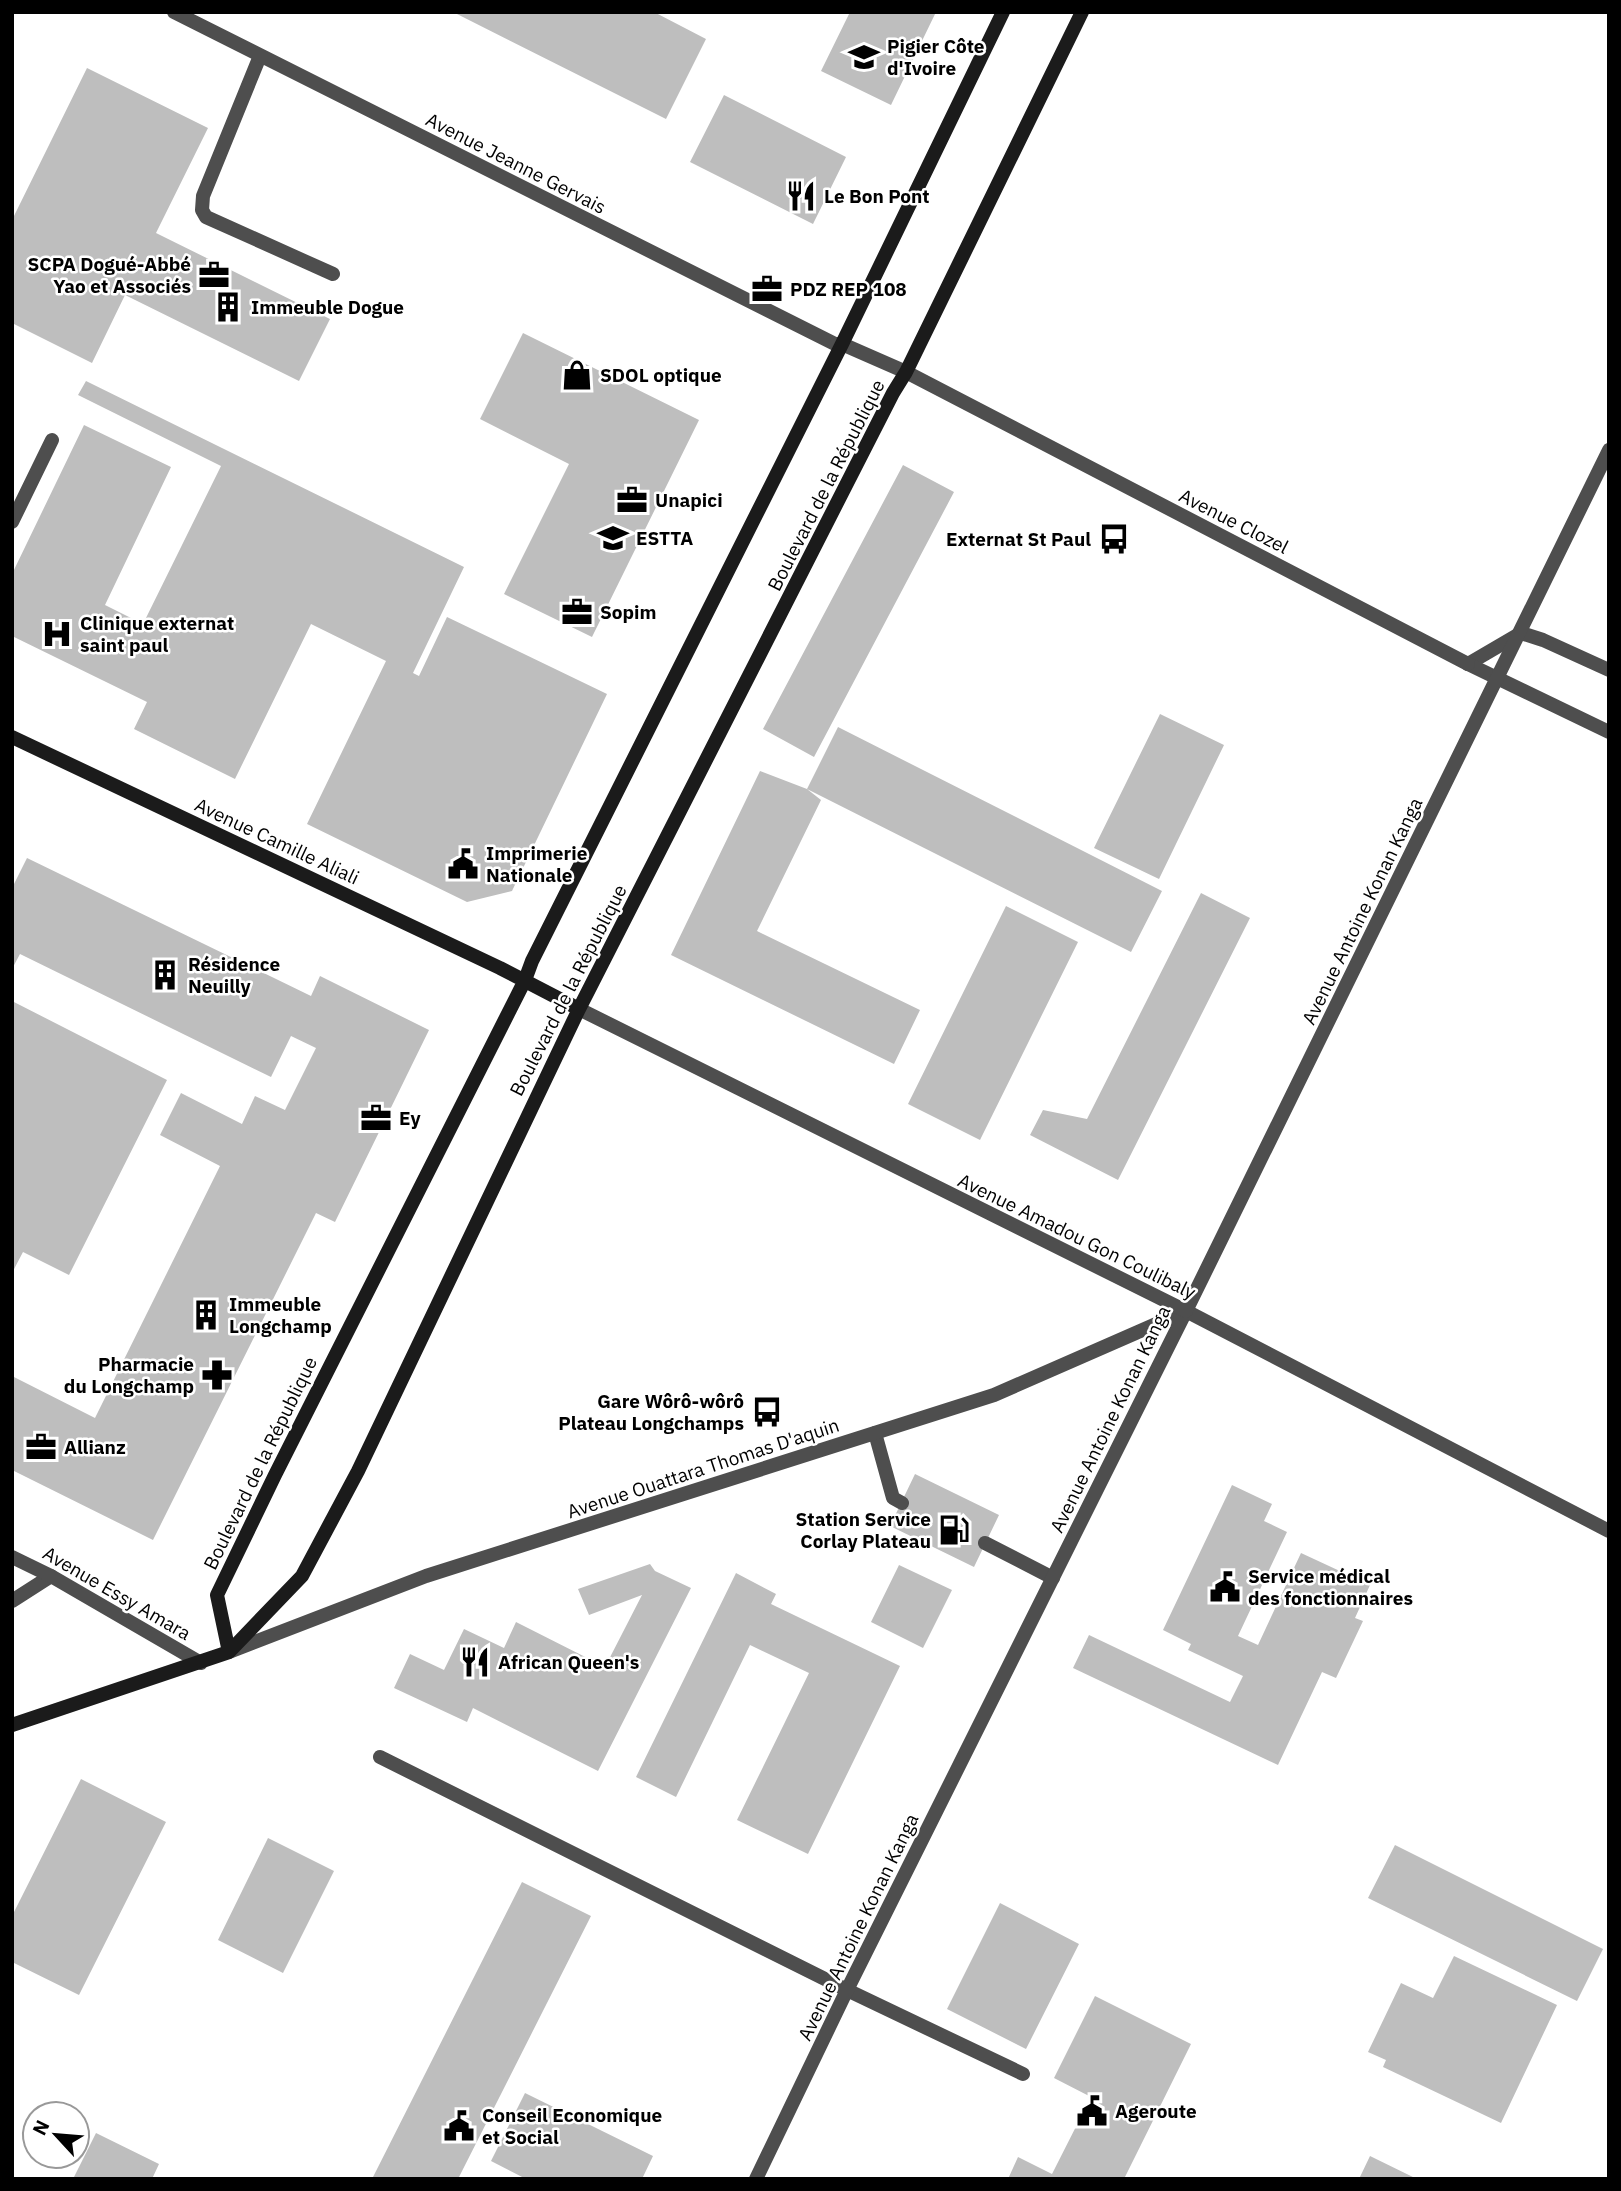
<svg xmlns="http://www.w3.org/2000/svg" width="1621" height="2191" font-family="'IBM Plex Sans',sans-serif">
<rect width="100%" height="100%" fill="#fff"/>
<path fill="#bebebe" d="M453,12H654L706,39L666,119Z
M850,12H936L891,105L821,71Z
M87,68L208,128L156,233L330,319L299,381L125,295L92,363L12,323V220Z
M724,95L846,157L813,224L690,162Z
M523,333L699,420L592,637L504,594L569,464L480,419Z
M86,381L464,567L413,673L419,676L447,617L607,694L512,891L467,902L307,824L386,661L311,624L235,779L134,729L147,702L12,636V574L84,425L171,467L105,605L143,624L221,466L78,395Z
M903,465L954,492L814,757L763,729Z
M1160,714L1224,745L1159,879L1094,848Z
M838,727L1162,891L1131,952L807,789Z
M760,771L807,789L821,800L757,931L920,1010L894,1064L671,955Z
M27,858L311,996L320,976L429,1030L335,1222L316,1213L153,1540L12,1470V1376L95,1418L220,1166L160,1135L181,1093L242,1124L255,1096L285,1110L316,1048L291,1036L271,1077L20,954L12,969V888Z
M1201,893L1250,918L1118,1180L1030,1135L1043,1110L1087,1119Z
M1006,906L1078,942L980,1140L908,1104Z
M12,1001L167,1080L69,1275L23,1252L12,1273Z
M915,1474L999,1515L974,1567L890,1526Z
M1232,1485L1272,1504L1264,1521L1287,1532L1238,1636L1258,1645L1301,1553L1370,1585L1355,1618L1363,1621L1336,1678L1322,1672L1278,1765L1073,1668L1089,1635L1230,1702L1243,1676L1188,1650L1191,1644L1163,1630Z
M650,1564L655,1571L691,1588L598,1771L473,1708L467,1722L394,1688L410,1654L444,1670L464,1629L504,1648L516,1622L605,1667L642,1595L589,1615L578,1589Z
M899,1565L952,1590L923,1648L871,1622Z
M736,1573L776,1594L771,1604L900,1666L808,1854L737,1820L809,1673L750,1645L676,1797L636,1777Z
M81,1779L166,1822L79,1995L12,1962V1916Z
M268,1838L334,1871L283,1973L218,1940Z
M1395,1845L1603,1949L1577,2001L1368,1898Z
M522,1882L591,1916L458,2179H372Z
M1000,1903L1079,1944L1026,2049L947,2009Z
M1454,1956L1557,2005L1501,2123L1383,2067L1386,2060L1368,2052L1401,1983L1433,1998Z
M1095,1996L1191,2044L1124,2179H1008L1018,2157L1052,2174L1091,2097L1054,2078Z
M525,2093L653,2156L642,2179H526L491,2161Z
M96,2133L159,2164L152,2179H73Z
M1370,2156L1417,2179H1359Z"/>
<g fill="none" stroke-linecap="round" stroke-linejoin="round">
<path stroke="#4e4e4e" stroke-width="14" d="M260,56L203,196L202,210L206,217L333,274
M12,522L52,440
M1468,664L1521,633L1543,640L1609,670
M875,1433L893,1498L902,1503
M985,1543L1053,1578
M12,1601L51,1576
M380,1757L847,1990L1023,2074"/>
<path stroke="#4e4e4e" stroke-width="14" d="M1468,664L1609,732
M1186,1311L1609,1531
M229,1652L426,1576L994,1395L1186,1311
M756,2179L847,1990L1186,1311"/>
<path stroke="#4e4e4e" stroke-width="14" d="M174,12L835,344H842L906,372L1468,664
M579,1009L1186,1311L1609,450
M12,1557L51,1576L201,1663"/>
<path stroke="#1b1b1b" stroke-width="14" d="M12,737L500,968L579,1009
M229,1652L217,1595L275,1475L525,980L532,961L842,344L1003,12
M12,1725L229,1652L302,1576L358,1471L579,1009L893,393L906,372L1082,12"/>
</g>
<defs>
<g id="university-bare" transform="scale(2.415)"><path d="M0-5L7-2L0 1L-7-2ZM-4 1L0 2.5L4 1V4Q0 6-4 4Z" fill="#000" stroke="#fff" stroke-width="2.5" paint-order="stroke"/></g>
<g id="restaurant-bare" transform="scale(2.415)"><path d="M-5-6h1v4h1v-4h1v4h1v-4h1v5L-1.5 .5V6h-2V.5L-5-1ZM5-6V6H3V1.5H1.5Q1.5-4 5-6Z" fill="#000" stroke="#fff" stroke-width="2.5" paint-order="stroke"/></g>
<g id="office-bare" transform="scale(2.415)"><path d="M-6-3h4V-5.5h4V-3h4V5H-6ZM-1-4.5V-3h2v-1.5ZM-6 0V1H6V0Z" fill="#000" stroke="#fff" stroke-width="2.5" paint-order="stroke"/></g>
<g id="building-bare" transform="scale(2.415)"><path d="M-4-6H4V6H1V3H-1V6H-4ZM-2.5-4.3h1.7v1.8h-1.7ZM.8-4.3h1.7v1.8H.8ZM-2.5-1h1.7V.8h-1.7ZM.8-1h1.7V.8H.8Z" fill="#000" stroke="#fff" stroke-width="2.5" paint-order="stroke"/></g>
<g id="shop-bare" transform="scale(2.415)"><path d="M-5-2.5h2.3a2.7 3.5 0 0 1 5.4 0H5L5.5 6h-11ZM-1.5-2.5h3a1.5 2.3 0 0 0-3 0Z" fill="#000" stroke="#fff" stroke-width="2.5" paint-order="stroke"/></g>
<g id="bus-bare" transform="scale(2.415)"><path d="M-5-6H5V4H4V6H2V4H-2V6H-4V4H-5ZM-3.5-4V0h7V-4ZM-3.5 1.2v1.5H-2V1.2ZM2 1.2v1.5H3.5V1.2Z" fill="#000" stroke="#fff" stroke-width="2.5" paint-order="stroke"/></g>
<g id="hospital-bare" transform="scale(2.415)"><path d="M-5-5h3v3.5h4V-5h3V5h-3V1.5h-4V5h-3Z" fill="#000" stroke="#fff" stroke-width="2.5" paint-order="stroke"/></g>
<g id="civic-bare" transform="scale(2.415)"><path d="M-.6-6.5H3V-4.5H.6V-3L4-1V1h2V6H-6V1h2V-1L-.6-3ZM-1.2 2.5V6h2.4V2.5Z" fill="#000" stroke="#fff" stroke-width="2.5" paint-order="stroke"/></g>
<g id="pharmacy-bare" transform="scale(2.415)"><path d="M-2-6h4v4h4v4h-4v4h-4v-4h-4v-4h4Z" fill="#000" stroke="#fff" stroke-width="2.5" paint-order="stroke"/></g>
<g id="fuel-bare" transform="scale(2.415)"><path d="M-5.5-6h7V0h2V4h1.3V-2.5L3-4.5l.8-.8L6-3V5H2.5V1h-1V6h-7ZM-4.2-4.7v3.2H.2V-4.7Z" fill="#000" stroke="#fff" stroke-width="2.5" paint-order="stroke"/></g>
</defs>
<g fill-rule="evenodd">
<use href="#university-bare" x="864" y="57"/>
<use href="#restaurant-bare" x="801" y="196"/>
<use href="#office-bare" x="214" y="275"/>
<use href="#office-bare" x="767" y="289"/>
<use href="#building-bare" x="228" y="307"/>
<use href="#shop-bare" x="577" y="375"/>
<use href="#office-bare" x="632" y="500"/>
<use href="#university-bare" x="613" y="538"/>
<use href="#bus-bare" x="1114" y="539"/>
<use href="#office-bare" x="577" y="612"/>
<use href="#hospital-bare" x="57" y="634"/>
<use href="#civic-bare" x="463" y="864"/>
<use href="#building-bare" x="165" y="975"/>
<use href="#office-bare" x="376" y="1118"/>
<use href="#building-bare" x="206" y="1315"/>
<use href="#pharmacy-bare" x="217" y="1375"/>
<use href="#bus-bare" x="767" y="1412"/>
<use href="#office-bare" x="41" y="1447"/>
<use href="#fuel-bare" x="954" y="1530"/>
<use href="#civic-bare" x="1225" y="1587"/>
<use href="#restaurant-bare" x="475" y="1662"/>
<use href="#civic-bare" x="1092" y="2111"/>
<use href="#civic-bare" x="459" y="2126"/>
</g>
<g text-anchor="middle" stroke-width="5" stroke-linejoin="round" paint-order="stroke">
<g font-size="19" font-weight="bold" fill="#000" stroke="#fff" text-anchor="start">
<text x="887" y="53">Pigier Côte<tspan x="887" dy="22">d'Ivoire</tspan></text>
<text x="824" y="203">Le Bon Pont</text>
<text x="191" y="271" text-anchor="end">SCPA Dogué-Abbé<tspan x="191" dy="22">Yao et Associés</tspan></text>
<text x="790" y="296">PDZ REP 108</text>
<text x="251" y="314">Immeuble Dogue</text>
<text x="600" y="382">SDOL optique</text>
<text x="655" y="507">Unapici</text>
<text x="636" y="545">ESTTA</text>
<text x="1091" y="546" text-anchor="end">Externat St Paul</text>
<text x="600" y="619">Sopim</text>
<text x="80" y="630">Clinique externat<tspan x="80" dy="22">saint paul</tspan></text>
<text x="486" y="860">Imprimerie<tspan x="486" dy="22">Nationale</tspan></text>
<text x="188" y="971">Résidence<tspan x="188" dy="22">Neuilly</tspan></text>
<text x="399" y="1125">Ey</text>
<text x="229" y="1311">Immeuble<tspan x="229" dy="22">Longchamp</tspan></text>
<text x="194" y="1371" text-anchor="end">Pharmacie<tspan x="194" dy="22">du Longchamp</tspan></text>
<text x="744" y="1408" text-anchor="end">Gare Wôrô-wôrô<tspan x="744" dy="22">Plateau Longchamps</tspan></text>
<text x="64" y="1454">Allianz</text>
<text x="931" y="1526" text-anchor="end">Station Service<tspan x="931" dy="22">Corlay Plateau</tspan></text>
<text x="1248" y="1583">Service médical<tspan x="1248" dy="22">des fonctionnaires</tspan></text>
<text x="498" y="1669">African Queen's</text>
<text x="1115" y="2118">Ageroute</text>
<text x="482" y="2122">Conseil Economique<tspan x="482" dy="22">et Social</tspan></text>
</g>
<g font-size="19" fill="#000" stroke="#fff">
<text transform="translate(516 163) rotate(27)" y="7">Avenue Jeanne Gervais</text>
<text transform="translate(826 485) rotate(-63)" y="7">Boulevard de la République</text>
<text transform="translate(1234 521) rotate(27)" y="7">Avenue Clozel</text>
<text transform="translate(277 841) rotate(25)" y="7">Avenue Camille Aliali</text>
<text transform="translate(1362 911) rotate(-64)" y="7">Avenue Antoine Konan Kanga</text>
<text transform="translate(568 990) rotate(-63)" y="7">Boulevard de la République</text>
<text transform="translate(1077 1236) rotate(26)" y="7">Avenue Amadou Gon Coulibaly</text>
<text transform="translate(1110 1419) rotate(-64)" y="7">Avenue Antoine Konan Kanga</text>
<text transform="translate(260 1463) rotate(-64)" y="7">Boulevard de la République</text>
<text transform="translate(703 1468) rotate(-18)" y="7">Avenue Ouattara Thomas D'aquin</text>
<text transform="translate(117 1593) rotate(30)" y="7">Avenue Essy Amara</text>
<text transform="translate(858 1927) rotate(-64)" y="7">Avenue Antoine Konan Kanga</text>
</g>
</g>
<rect width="1621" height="2191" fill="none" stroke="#000000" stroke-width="28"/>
<g transform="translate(56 2135) rotate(296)"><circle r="33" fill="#ffffff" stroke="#999999" stroke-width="2"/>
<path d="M0-5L12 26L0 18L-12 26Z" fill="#000000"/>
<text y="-10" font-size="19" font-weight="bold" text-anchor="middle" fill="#000000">N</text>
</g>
</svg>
